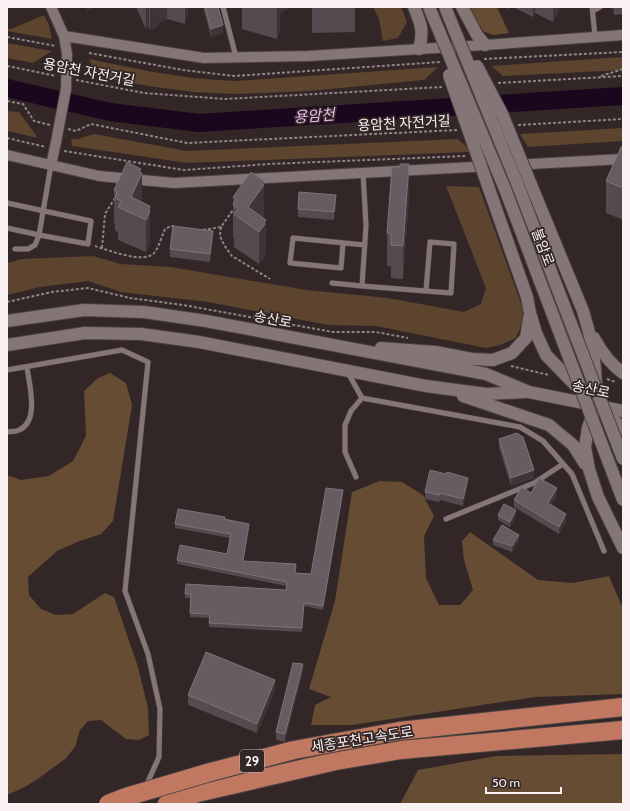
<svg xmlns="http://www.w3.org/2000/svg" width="630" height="811" font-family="Cabin,'Noto Sans KR',sans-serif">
<rect width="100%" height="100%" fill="#322627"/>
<path fill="#5c442e" d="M373,7H401L407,22L398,38L383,41L379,19Z
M44,15L49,25L52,39L7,31V29H11Z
M7,43L52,51L33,63L7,58Z
M623,57V70L503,76L491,66Z
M89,59L148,71L192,78L234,81L438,67L424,80L309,91L235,94L193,92L148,86L98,77Z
M7,111L19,112L38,138L7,131Z
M623,128V141L528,147L520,134Z
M94,134L187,151L458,139L468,148L469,152L187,163L72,146L71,139H78Z
M446,186L479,187L523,309L522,324L516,338L500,345L486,348L376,326L328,325L208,302L121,292L88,281L40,287L7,295V263L22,259L93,256L121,264L171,267L307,290L388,298L464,312L481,304L486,288Z"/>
<path fill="#664c33" d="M468,7H497L509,33L494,35L484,32Z
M110,373L126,383L132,405L113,521L101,534L80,541L57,551L28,577L29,595L41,609L56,615L73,614L105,593L114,597L138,667L148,708L149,735L139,740L126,739L101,720L88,721L80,730L75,747L65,759L39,778L25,787L7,795V475L21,480L49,476L73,461L86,436L84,391L98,378Z
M380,481L402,482L423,495L434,516L424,536L426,578L439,605H460L473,590L464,560L462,541L470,532L538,580L573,583L609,576L623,609V694L535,697L352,725H311L315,705L331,697L309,689L335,601L352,492Z
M623,754V804H400L418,770L496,756Z"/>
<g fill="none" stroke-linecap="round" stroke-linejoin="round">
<path stroke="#1b071d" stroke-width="18" d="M7,88L110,112L199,123L623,96"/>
<g stroke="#4a4142" stroke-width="6">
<path id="service" d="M223,7L236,57
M592,7L595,36
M593,11L600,7
M363,172L366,226L362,286L451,293L454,244L430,242L426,291
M7,203L91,221L88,244L39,235L51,165
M7,228L39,235L35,245L28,249H15
M343,243L341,268L290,263L293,238L365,245
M332,283L362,286
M7,370L122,350L148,362L125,591L148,654L160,709L159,757L146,786
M347,371L362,398L520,427L543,441L572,474L604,551
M7,432C11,431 16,432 19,430C40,421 29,384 27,367
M356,477L345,452V425L351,411L362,398
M446,519L534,483L563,464"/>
</g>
<g stroke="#4a4142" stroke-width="12">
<path id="minor" d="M51,7L64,36L67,54
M64,36L204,58L308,56L485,45L623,35
M7,155L99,176L174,183L623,159
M51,165L56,142"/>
</g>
<g stroke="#4a4142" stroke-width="14">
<path id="tertiary" d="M414,7C421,24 424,31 419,49
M462,7L477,35L485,45
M583,311C591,336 596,361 596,388
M531,316L536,333L546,355L582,392
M7,321L84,310L144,312L206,321L486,374L529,392L623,411
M594,338C601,351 610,364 623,373
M7,345L85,333L141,334L199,342L426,386L486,394L525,392
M381,348L435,352L472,359L493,360L512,353L526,338L530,313
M463,396L549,425L573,445L585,464
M594,410L588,428L585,447L589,469L598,497L623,548
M601,410L615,421L623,429"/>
</g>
<g stroke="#4a4142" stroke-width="20">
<path id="motorway" d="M399,731L623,707
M167,804L197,793L336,761L401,750L623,730"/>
</g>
<path stroke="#8e8485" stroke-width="2" stroke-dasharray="3 2" stroke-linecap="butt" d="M508,7L509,8
M7,37L56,46
M89,53L183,70L234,76L440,62
M484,59L623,52
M7,66L56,76
M601,76L623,69
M76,80L144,93L225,99L442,87
M498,83L623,76
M7,101L23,104L34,121L50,125
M518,125L623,119
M68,129L76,131L91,124L187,143L457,130
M7,138L46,147
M64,151L184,170L269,164L466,156
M221,227L220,236L224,245L232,256L270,279
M203,230L221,227L233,210
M95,246C108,250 145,265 155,252C159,246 162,236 165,229L171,226L175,227
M102,248L105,214L115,198
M7,302L52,292L88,288L130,298L183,305L333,332H376L408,338
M511,366L549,375
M607,379L616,382"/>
<use href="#service" stroke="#847677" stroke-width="5"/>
<use href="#minor" stroke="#847677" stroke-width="10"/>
<use href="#tertiary" stroke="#847677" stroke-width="12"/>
<use href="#motorway" stroke="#c07860" stroke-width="18"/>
<g stroke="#4a4142" stroke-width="12" stroke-linecap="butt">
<path id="minor-bridge" d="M56,142L66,89L67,54"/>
</g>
<g stroke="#4a4142" stroke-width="14" stroke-linecap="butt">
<path id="tertiary-bridge" d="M429,7L505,189L623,500
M445,7L517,183L623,459
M477,66L502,114L583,311
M449,75L527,297L530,313"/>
</g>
<g stroke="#4a4142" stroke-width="20" stroke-linecap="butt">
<path id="motorway-bridge" d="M108,804L126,797L207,773L294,750L399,731"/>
</g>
<use href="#minor-bridge" stroke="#847677" stroke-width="10"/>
<use href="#tertiary-bridge" stroke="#847677" stroke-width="12"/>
<use href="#motorway-bridge" stroke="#c07860" stroke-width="18"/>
</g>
<path fill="#544a4f" d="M136,7H188V10L185,24L167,19L158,23V26L150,30L149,27L146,29Z
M203,7H218L223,33L211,37Z
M242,7H291L281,12L280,15V29L277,39L242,29Z
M312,7H355V32L312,33Z
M515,7H559V11L553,22L535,13L533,17L515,8Z
M613,7H623V14L614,15Z
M623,147V220L606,213V181Z
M141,173L142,202L150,239V243L146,252L118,240V232L115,231V223H114V190Z
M233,197L264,218L266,252L265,254V256L259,264L234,247V238L233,237Z
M409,197L403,279L391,278V266H387V233Z
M336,203L334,220L298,217V209Z
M213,239L210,262L170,257V249Z
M499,439L534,478L511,486L499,447Z
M468,485L463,506L440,500L439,502L425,499V492Z
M531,493L557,495L551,505L566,521L559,534L514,507V500Z
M343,494L323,610L304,606L302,632L209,627V618L190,617L191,598H185L186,584L286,590V586L177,564V560L227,554L230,538L175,528V524L225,519L249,527L243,561L296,573L311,574Z
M498,515L516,516L510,527L498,520Z
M493,540H519L512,552L493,545Z
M303,672L285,742L276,740V732Z
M275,690L257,733L188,705V695Z"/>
<path fill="#3f3438" d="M87,7H96L87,11Z
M146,7H149V27L146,29Z
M150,7H167V19L158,23V26L150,30Z
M185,7H188V10L185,24Z
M277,7H291L281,12L280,15V29L277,39Z
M533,7H535V13L533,17Z
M553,7H559V11L553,22Z
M223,25V33L211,37V29Z
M409,164V197L403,279V246Z
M141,169V175L142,173V206L131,197Z
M264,181V218L248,207Z
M336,195V203L334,220V212Z
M150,206V243L146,252V220Z
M266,220V252L265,254V256L259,264V232Z
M213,231V239L210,262V254Z
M8,389V395H7V390Z
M534,470V478L511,486V478Z
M468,478V485L463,506V499Z
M557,488V495L548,510V503Z
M343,490V494L323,610V606Z
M516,510V516L510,527V522Z
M566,514V521L559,534V527Z
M249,524V527L243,565V561Z
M519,535V540L512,552V546Z
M303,664V672L285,742V734Z
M275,680V690L257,733V724Z"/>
<path fill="#665c61" stroke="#7d7378" d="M205,7H218L223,25L211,29Z
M621,147H623V188L606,181Z
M127,162L141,169L139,172L142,173L131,197L150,206L149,210L150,211L146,220L118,207L121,201L115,198L117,192L114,190Z
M400,164H409L403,246L391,245V234L387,233L392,167H400Z
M251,172L264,181L262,184L264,185L248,207L266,220L264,223L265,224L259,232L234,214L238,209L233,205L236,199L233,197Z
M299,192L336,195L334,212L298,209Z
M173,226L213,231L210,254L170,249Z
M517,433L523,437L534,470L511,478L499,439Z
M430,470L446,474L447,472L468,478L463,499L440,493L439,495L425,492Z
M539,478L557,488L548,503L566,514L559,527L514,500L522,487L531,493Z
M326,488L343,490L323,606L304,603L302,628L209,623L210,614L190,613L191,594H185L186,584L286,590L287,582L177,560L180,545L227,554L231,534L175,524L178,509L225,517L224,519L249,524L243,561L296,564L295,573L311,574Z
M504,504L516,510L510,522L498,515Z
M502,525L519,535L512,546L493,540Z
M206,652L275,680L257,724L188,695Z
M293,663L303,664L285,734L276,732Z"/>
<g text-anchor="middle" stroke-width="3.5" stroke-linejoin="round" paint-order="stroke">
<rect fill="#322627" stroke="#beb5b5" stroke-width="1" x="240" y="750" width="24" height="22" rx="3"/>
<g font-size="13" font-weight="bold" fill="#faf2f2">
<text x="252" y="766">29</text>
</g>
<g font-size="14" fill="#faf2f2" stroke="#322627">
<text transform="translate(89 72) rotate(11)" y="5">용암천 자전거길</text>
<text transform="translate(404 123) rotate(-3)" y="5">용암천 자전거길</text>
<text transform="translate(543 247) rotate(69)" y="5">불암로</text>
<text transform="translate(273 319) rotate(11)" y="5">송산로</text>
<text transform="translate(591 389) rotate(12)" y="5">송산로</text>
<text transform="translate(362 739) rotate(-9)" y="5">세종포천고속도로</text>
</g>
<g font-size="15" font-style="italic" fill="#eabeef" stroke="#322627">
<text transform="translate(314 116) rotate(-4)" y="5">용암천</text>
</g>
</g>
<rect width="630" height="811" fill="none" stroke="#faf2f2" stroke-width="16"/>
<path d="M486 787v6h75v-6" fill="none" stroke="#faf2f2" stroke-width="2"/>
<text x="492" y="787" font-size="12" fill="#faf2f2" stroke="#322627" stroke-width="3" paint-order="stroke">50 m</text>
</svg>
